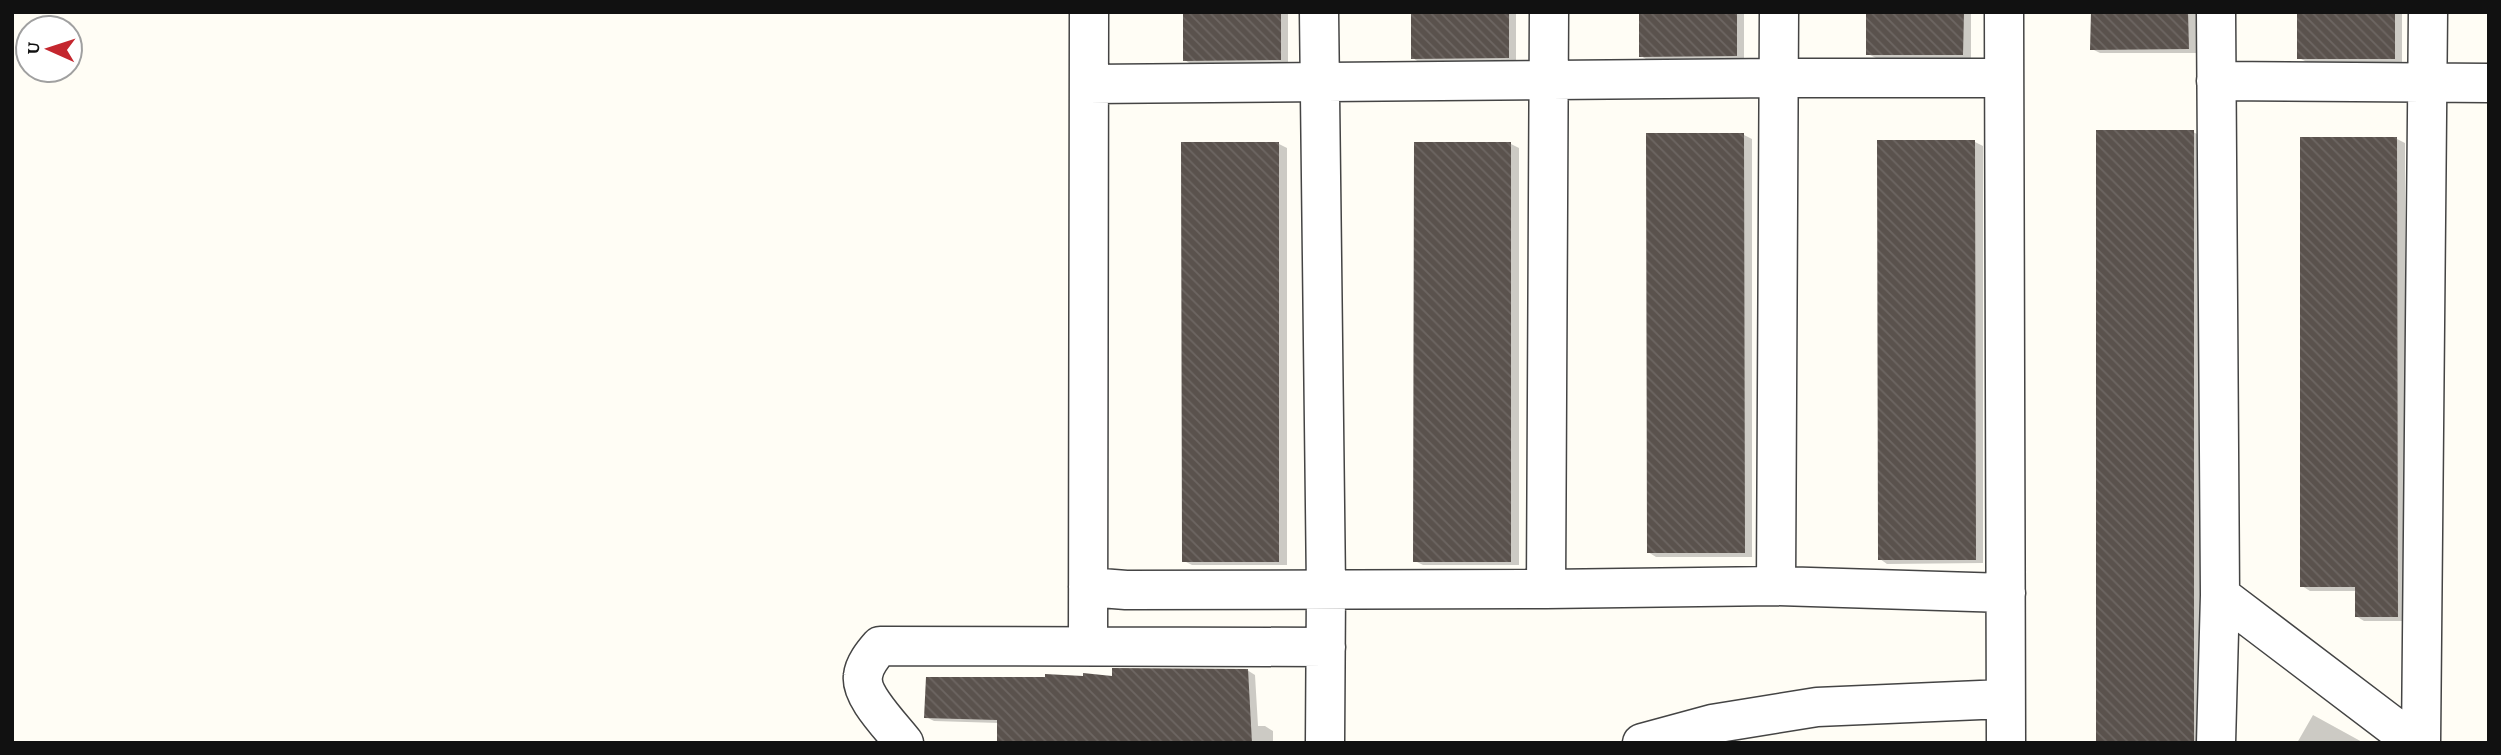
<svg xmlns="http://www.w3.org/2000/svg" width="2501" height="755" font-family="'Crimson Pro',serif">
<defs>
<pattern id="building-back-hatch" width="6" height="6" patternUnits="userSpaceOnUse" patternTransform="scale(1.75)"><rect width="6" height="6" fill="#5a524d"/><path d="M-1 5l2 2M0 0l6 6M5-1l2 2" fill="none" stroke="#6d6662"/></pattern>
</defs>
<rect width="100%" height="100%" fill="#fffdf5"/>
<path fill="#0003" d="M1185,12H1288V64L1192,65L1185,60Z
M1413,12H1516V62L1420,63L1413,58Z
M1641,12H1744V60L1649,61L1641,56Z
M1868,12H1971V58H1876L1868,54Z
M2092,12H2196V53H2100L2092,49Z
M2299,12H2402V62H2307L2299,58Z
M2193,132L2201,136L2202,743H2098Z
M1744,135L1752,139V557H1656L1648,552Z
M2397,139L2405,143V621H2364L2356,616L2357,591H2310L2302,586Z
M1975,142L1983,146V563L1887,564L1880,559Z
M1279,144L1287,148V565H1192L1184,561Z
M1415,144H1511L1519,148V565H1423L1415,561Z
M1247,670L1255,675L1258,726H1265L1273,731V743H999V723L934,721L926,717L1114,678Z
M2313,715L2364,743H2297Z"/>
<path fill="url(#building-back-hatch)" d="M1183,12H1281V60L1183,61Z
M1411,12H1509V58L1411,59Z
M1639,12H1737V56L1639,57Z
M1866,12H1964L1963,55H1866Z
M2091,12H2188L2189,49L2090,50Z
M2297,12H2395V59H2297Z
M2096,130H2194V743H2096Z
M1646,133H1744L1745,553H1647Z
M2300,137H2397L2398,617H2355V587H2300Z
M1877,140H1975L1976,560H1878Z
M1181,142H1279V562H1182Z
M1414,142H1511V562H1413Z
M1112,668L1248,669L1252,743H997V720L924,718L926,677H1045V674L1083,676V673L1112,676Z"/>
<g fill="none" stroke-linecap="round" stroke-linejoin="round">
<g stroke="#444" stroke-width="41">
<path id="minor" d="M1319,12L1326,588L1325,743
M2004,12L2006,743
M2216,81L2489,83
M1089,84L1779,78H2004
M1776,586L1779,12
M1088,587L1126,590L1546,589L1776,586L2006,593
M1546,589L1549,12
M2220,595L2415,743
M1088,646L1089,12
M904,743C892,727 860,696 863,676C864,665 873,654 880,646L1326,647
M1642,743L1712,724L1817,707L2004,699
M2216,743L2220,595L2216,12
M2421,743L2428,12"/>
</g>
<use href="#minor" stroke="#fff" stroke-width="38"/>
</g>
<rect width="2501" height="755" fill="none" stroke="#111111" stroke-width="28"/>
<g transform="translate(49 49) rotate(273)"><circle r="33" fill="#ffffff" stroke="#a0a0a0" stroke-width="2"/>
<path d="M0-5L12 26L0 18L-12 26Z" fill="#c4262e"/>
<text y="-10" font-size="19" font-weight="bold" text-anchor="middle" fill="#111111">U</text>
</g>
</svg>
